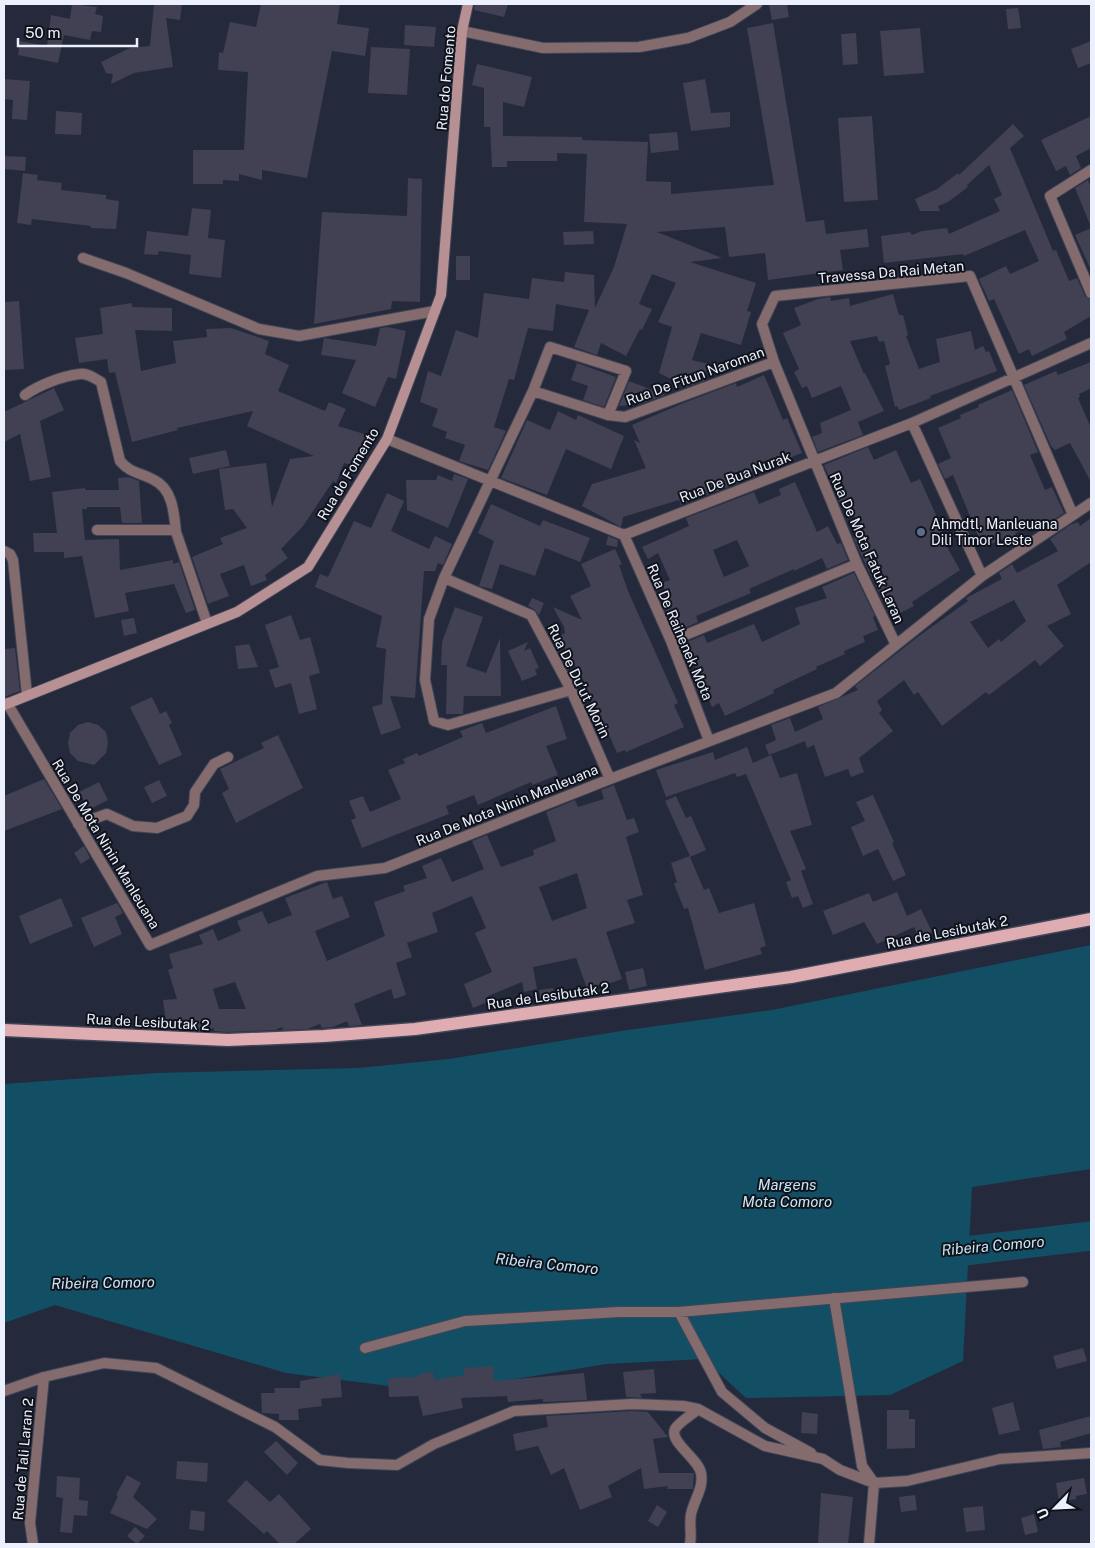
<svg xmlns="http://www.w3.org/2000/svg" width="1095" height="1548" font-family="'Public Sans',sans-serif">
<rect width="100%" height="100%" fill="#242a3c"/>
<path fill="#124f65" d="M1091,945V1169L972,1187L963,1361L890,1395L746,1398L704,1359L606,1364L437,1392L286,1373L55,1305L4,1323V1084L157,1073L359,1068L449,1059L621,1031L772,1010Z"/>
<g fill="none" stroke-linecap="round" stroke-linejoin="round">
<path stroke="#124f65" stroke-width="29" d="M930,1251L957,1252L1091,1236"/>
</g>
<path fill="#424053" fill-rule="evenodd" d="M72,4L97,7L95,14L103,16L101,32L92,31L90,40L64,35L58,63L18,55L20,41L47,46L51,15L70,19Z
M154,4H182L180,20L166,18L173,67L134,73L111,84L113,74L106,73L101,62L130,48L150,46Z
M261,4H340L337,24L369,28L365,56L332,51L307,178L262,170V180L239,174V181L223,180V184H193V150H244L248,72L218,70L219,52L223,53L230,22L256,27Z
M475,4H508L504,17L474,10Z
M787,4L789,17L772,20L769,5Z
M1018,8L1021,28L1008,29L1006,9Z
M773,23L806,222L824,220L826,234L867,229L869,247L840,250L843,270L768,280L765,253L729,257L725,227L657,232L722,258L690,262L756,283L747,311L751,312L741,345L701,333L692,360L708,364L704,381L687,387L659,373L672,327L658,322L676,283L652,274L639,304L652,309L642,330L640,329L626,356L601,343L597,355L574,347L589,310L556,304L553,331L528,328L514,380L509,379L494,427L506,431L488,470L459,461L465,445L445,438L447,432L432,426L438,409L420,402L428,371L441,376L456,330L478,338L484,293L529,299L532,278L564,282L565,272L594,275L595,308L614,267L627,224L584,222L587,154L557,153V161H507V167H492L490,127H484V88L472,85L477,64L532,77L524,107L503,102V136L582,137V140L648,142L646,181L671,182V194L774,185L747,28Z
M405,25L436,27L434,47L404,45Z
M920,28L924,73L884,76L880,31Z
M856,33L858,64L843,65L841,34Z
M1091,41V63L1078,68L1071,49Z
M371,47L410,49L407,95L368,93Z
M4,79L30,81L27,120L12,119L13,100L4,99Z
M705,79L711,113L730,112V127L691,131L683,83Z
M56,111L82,113L81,135L55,134Z
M872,116L878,200L844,202L838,118Z
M1091,116V148L1076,156L1081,168L1070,175L1066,166L1056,171L1041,140Z
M1013,124L1024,136L1010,148L1053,251L1056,250L1069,281L1077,278L1085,296L1091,300V316L1064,332L1067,339L1032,356L1029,349L1019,354L994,299L989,301L979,279L1006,266L1010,274L1039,261L1025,230L964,256L963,254L884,263L881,236L910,232L912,235L922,231L947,228L949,234L1000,211L994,199L1002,195L989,165L967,185L968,187L948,202L938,206L940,211H920L915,199L937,189L958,173L959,175Z
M677,132L679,150L651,153L649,134Z
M4,156L26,157L25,171L4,169Z
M23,173L38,175L37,180L62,183L61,190L106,195V199L119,201L116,229L91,228V226L32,219L31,225L17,223Z
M408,178L422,179L420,302L392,301L391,309L314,324L322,212L407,216Z
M1088,180L1091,188V227L1075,188Z
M192,208L211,210L208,238L225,240L221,278L189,274L191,255L159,251L158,255L144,254L147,231L188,236Z
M1091,228V270L1075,235Z
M593,231L594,244L564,245L563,232Z
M456,256H470V280H456Z
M893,294L899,315H903L908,335L906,336L919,369L940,362L936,339L971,331L975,350L983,346L986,352L989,351L997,371L930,396L931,398L899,410L897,406L895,407L885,366L890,364L884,341L879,342L877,336L850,341L864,374L865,373L884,411L858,422L863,435L818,452L812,437L822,433L820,423L851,410L841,386L812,398L807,386L802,388L794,372L799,369L783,333L801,325L794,308L818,299L830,297L831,301L849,298L850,306Z
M19,301L24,369L4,370V302Z
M132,303V307L172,308V331L135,330L141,371L176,363L173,341L207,337L206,329L231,328L269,341L265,354L289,365L278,391L325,411L329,402L346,409L338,426L371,436L361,468L344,463L336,483L333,481L303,526L281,549L288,558L265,575L267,580L251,586L244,565L220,574L229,596L208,604L192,557L223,544L220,538L247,528L233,509L225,510L219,469L266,463L272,507L290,459L314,456L247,426L253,411L177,428L178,430L132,442L115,372L109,373L107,359L79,363L75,338L103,334L100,308Z
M388,327L406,331L396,379L388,377L375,407L342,393L356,360L321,355L324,338L376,346L380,328Z
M1091,362V388L1079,394L1080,397L1078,398L1091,428V482L1070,443L1055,450L1051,446L1024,385L1056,371L1058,375Z
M577,363L616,377L604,407L583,400L588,386L571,380Z
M764,375L783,420L787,418L802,453L747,474L748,479L681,505L679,500L623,517L621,527L582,506L592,484L646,468L634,440L640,443L632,425L686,402L736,383L737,387Z
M629,381L665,395L640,404L619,406Z
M54,388L64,410L40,421L51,477L30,481L20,434L4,442V412Z
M1012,390L1038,452L1030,455L1045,490L1052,487L1064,513L1042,527L1039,522L1015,533L1018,540L1005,546L1002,539L983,548L953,475L945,479L938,464L951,458L938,428L961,418L960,415L979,407L978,405Z
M558,411L576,420L578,415L624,436L611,469L566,449L547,495L501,478L527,420L550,430Z
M868,447L874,460L896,450L911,483L920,479L943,531L939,533L960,570L912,602L914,606L900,613L897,606L887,610L853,537L862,534L847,500L840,503L824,465Z
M226,450L230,466L193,474L189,458Z
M454,474L468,479L448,528L407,510L406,480H436L438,475L452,481Z
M129,477L139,481L142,523H122L120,507H87V509H82L85,540L119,539L120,570L173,560V564L179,562L195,610L186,613L174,584L125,593L129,611L95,618L82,556L64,558V552H34L33,533H57L52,492L85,488V490H119L118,478Z
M795,482L817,532L828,526L837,544L841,543L848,560L827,569L822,558L794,571V569L749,589L751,593L696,616L698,622L680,630L678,625L673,627L663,604L669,602L662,583L670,580L658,553L648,559L642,547L689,526L686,518L754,492L759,504L781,495L779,489ZM737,540L749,566L724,577L713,550Z
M387,493L404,501L391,531L429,549L435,536L452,544L443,565L438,563L435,571H424L415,698L390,696L401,728L381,735L372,707L382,704L386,649L376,647L382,616L315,587L320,574L328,577L354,521L371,528Z
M491,504L540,526L543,520L590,538L580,562L545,548L535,576L500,564L492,589L479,586L494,541L478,533Z
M1091,518V562L1057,585L1071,614L1047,626L1064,646L1040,666L1035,660L989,695L986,692L942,726L918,692L914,695L904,680L877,701L882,710L879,713L893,731L859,758L864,772L851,777L848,769L825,777L814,745L807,748L805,741L769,755L765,745L776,740L771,725L790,718L795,732L823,719L818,707L858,690L855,686L919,636L968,601L966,598L1002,579L999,573L1012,564L1017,573L1058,551L1050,539L1070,525L1078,522L1080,526ZM1014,600L1026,621L1001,642L999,639L988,648L970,622Z
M608,536L618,540L617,547L606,545Z
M615,549L622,564L619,565L628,591L678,703L674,705L684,727L626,752L625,750L617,753L599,712L596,713L575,665L573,666L559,636L565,633L564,627L553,607L582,620L570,596L591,586L581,564Z
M854,573L875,616L873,617L878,630L863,636L865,642L844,651L845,654L816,667L817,669L773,690L774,693L738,710L725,716L719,703L712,707L685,643L704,635L707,643L754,624L762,642L800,624L795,608L827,598L822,587Z
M532,598L544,603L539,615L534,609L528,606Z
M455,607L483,617L466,666L486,673L500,638L501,696H464L463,714H446L447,665H441L442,642Z
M291,615L300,640L310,637L320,673L309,676L317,709L299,714L291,683L275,688L269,670L279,667L265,625Z
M134,618L137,633L124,636L121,620Z
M528,642L524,651L530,648L539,668L535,669L537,675L522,681L508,651Z
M249,644L258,667L238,669L235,646Z
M15,648L20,691L4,697V649Z
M152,697L160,714L166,711L172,723L169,725L182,755L159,765L130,707Z
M556,706L567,739L546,746L558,775L532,785L531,782L478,805L474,795L446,806L449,814L362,848L351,820L356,818L349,801L363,796L370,812L401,799L388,770L405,763L403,759L417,753L419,756L463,737L460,731L482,723L486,733Z
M88,722L98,725L106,732L108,742L106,753L94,765L78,761L70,753L68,743L70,733L78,725Z
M278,735L303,788L236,823L222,793L229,789L220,769L264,748L261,743Z
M747,747L753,763L771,755L780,778L797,773L812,825L790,831L806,869L801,871L813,904L803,908L798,896L792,898L786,882L791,880L746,774L737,777L735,773L666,797L656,770L713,752L715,760Z
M44,779L62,809L4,831V796Z
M159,780L167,796L152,803L144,787Z
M99,782L108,800L89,810L79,792Z
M614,785L627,820L634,818L639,832L626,837L643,895L627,900L635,923L606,932L622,979L588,991L576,958L533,967L537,989L524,992L522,982L488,996L490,1001L473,1008L464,984L492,972L475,933L486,928L472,896L432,913L438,932L407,943L412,957L396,963L406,995L394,999L391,989L354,1004L362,1025L349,1026L347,1021L333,1027L322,1028L320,1024L307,1029L283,1030L282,1027L275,1030L228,1032L214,1031V1028L204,1031L167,1029L163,1000L177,999L168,970L173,968L169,954L203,944L199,935L213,929L218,941L241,931L237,921L262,911L268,924L292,915L285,898L327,882L333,899L342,896L350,917L315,931L327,961L385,936L374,902L405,891L403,886L427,878L422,866L441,858L452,882L484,869L472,841L487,835L501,867L534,855L533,850L556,841L546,812L575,800L578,807L604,799L601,790ZM577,873L587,908L552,921L539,887ZM235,982L246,1009H219L213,989Z
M873,795L894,842L892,843L906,875L893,881L878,849L863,856L851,827L865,821L856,802Z
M676,796L686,818L691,816L706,850L690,857L704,890L709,888L719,913L754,903L766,946L760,948L762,954L705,970L688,908L684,909L674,884L677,882L671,863L690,856L665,801Z
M84,846L90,858L81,864L74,853Z
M897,892L907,916L921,909L932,932L919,938L914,927L877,944L864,922L833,935L823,911L869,893L873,902Z
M61,898L73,926L30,944L19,916Z
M117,903L123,913L115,917L122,934L94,947L81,918Z
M643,968L647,986L629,990L625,972Z
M553,988L555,1001L541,1003L539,990Z
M1083,1348L1087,1361L1057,1369L1053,1356Z
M493,1366L494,1381L584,1373L587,1400L543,1402V1399L508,1402L507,1396L461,1398L463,1408L423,1416L418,1396L389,1397L388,1378L419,1377L418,1374L433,1372L434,1380L464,1375V1368Z
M654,1369L656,1393L640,1394L642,1398L626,1397L623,1372Z
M340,1374L342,1397L321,1399L322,1406L298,1409L299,1420H279V1414L262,1413L261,1393H275L274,1388H300V1381Z
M1013,1402L1020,1430L999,1435L992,1408Z
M887,1410H909V1419H915V1448L887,1449Z
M632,1411L648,1412L668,1437L653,1439L659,1473H694L693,1489H667L668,1486L644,1489L641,1468L608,1486L612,1497L580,1510L564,1468L551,1475L538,1446L516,1451L513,1434L548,1427L546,1416Z
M802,1412L818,1414L817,1434L801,1433Z
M1091,1416V1433L1060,1442L1061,1447L1043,1449L1039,1430Z
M276,1441L298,1463L287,1475L264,1452Z
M177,1461L208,1463L207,1482L176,1479Z
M127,1475L141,1483L133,1497L157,1519L147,1529L110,1513L118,1496L116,1495Z
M57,1476L80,1478L79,1500L88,1501L87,1516L74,1515L72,1533L60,1532L63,1498L56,1497Z
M1084,1478L1087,1494L1076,1496V1499L1059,1502L1056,1483Z
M246,1480L270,1502L279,1494L311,1529L294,1544H280L267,1531L264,1534L227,1501Z
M821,1493L853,1497L848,1544L818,1543Z
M915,1495L917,1510L901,1512L899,1497Z
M657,1505L667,1512L658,1527L648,1521Z
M983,1506L985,1530L966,1532L963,1508Z
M191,1510L205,1512L204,1531L189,1529Z
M1034,1514L1038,1532L1025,1535L1021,1518Z
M135,1527L145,1536L137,1544L127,1536Z"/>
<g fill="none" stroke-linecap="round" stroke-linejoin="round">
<g stroke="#404657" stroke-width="12">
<path id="street" d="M462,31L543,48L639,47L688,38L730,22L757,4
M1091,170L1050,196L1091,293
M83,258L126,273L259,329L299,336L435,311
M774,362L762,324L775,296L970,276L1073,515
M533,391L550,347L626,371L608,415
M25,395C39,385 62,376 80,374C88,373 94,378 101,382L120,461C131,474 140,472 154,480C173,489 174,514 176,532
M912,423L982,576
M387,439L624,535L912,423L1091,343
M97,530H172L176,532L207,623
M624,535L671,641L709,741
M4,551L10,554L13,560L27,695
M444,578L429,619L425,680L434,721L448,725L571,690
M671,641L857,564
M7,703L150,945L317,876L385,868L610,779L836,693L982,576L1091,503
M610,779L571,690L531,615L444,578L533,391L608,415L625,417L774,362L857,564L896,645
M78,824L107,814L133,826L157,828L187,816L194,805L195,792L214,764L228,757
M834,1298L862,1466L874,1483L869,1544
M679,1312L722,1392L765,1428L811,1453
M365,1348L465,1321L619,1312H679L1023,1282
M4,1391L44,1377L104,1363L156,1368L275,1427L320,1460L348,1463L397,1465L434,1444L514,1411L632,1404L683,1406L698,1409L765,1446L823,1459L840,1470L874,1483L907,1481L1000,1459L1091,1453
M33,1544L30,1523L44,1377
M690,1544C692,1534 689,1524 691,1514C694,1500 704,1488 701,1473C698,1458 669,1442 675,1429C679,1422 692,1415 698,1409"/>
</g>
<g stroke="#404657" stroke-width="12">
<path id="secondary" d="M4,705L237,612L308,567L387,439L441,295L462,31L468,4"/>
</g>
<g stroke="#404657" stroke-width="15">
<path id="primary" d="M4,1030L228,1040L324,1036L415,1029L791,977L1091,919"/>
</g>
<use href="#street" stroke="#846c6e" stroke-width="10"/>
<use href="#secondary" stroke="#b79094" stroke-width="10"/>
<use href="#primary" stroke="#deacb1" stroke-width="12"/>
</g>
<circle fill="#5c6f8a" stroke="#10131b" stroke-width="2" cx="921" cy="532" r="5"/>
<g text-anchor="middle" stroke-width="4" stroke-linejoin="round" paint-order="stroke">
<g font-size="14" fill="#ecf0fc" stroke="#10131b">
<text transform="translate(446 78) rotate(-85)" y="5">Rua do Fomento</text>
<text transform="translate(891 272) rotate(-5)" y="5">Travessa Da Rai Metan</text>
<text transform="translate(695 376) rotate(-20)" y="5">Rua De Fitun Naroman</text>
<text transform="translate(348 474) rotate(-59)" y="5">Rua do Fomento</text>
<text transform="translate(735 477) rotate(-21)" y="5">Rua De Bua Nurak</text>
<text transform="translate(867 548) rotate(66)" y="5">Rua De Mota Fatuk Laran</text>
<text transform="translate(680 632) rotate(67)" y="5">Rua De Raihenek Mota</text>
<text transform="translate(579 681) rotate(64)" y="5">Rua De Du’ut Morin</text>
<text transform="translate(507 805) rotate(-22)" y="5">Rua De Mota Ninin Manleuana</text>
<text transform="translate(106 844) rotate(59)" y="5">Rua De Mota Ninin Manleuana</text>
<text transform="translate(947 932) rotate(-11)" y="5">Rua de Lesibutak 2</text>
<text transform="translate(548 996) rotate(-8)" y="5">Rua de Lesibutak 2</text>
<text transform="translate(148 1022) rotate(3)" y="5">Rua de Lesibutak 2</text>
<text transform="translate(23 1459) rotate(-85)" y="5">Rua de Tali Laran 2</text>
</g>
<g font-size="14" fill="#ecf0fc" stroke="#10131b" text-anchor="start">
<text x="931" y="529">Ahmdtl, Manleuana<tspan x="931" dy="16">Dili Timor Leste</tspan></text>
</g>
<g font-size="15" font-style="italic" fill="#c5e6f5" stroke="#10131b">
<text x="787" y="1190">Margens<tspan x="787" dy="17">Mota Comoro</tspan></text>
<text transform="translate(993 1246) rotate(-5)" y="5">Ribeira Comoro</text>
<text transform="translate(547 1264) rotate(6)" y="5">Ribeira Comoro</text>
<text transform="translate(103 1283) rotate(-1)" y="5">Ribeira Comoro</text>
</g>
</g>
<rect width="1095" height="1548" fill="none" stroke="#ecf0fc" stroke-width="10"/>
<g transform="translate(1055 1508) rotate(246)" stroke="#10131b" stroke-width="4" paint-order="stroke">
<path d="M0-4L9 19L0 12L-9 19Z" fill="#ecf0fc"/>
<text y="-8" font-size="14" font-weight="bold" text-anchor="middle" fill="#ecf0fc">U</text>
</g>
<path d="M18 38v8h119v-8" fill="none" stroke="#ecf0fc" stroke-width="2.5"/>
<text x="25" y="38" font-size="15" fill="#ecf0fc" stroke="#10131b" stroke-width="4" paint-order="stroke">50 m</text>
</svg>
